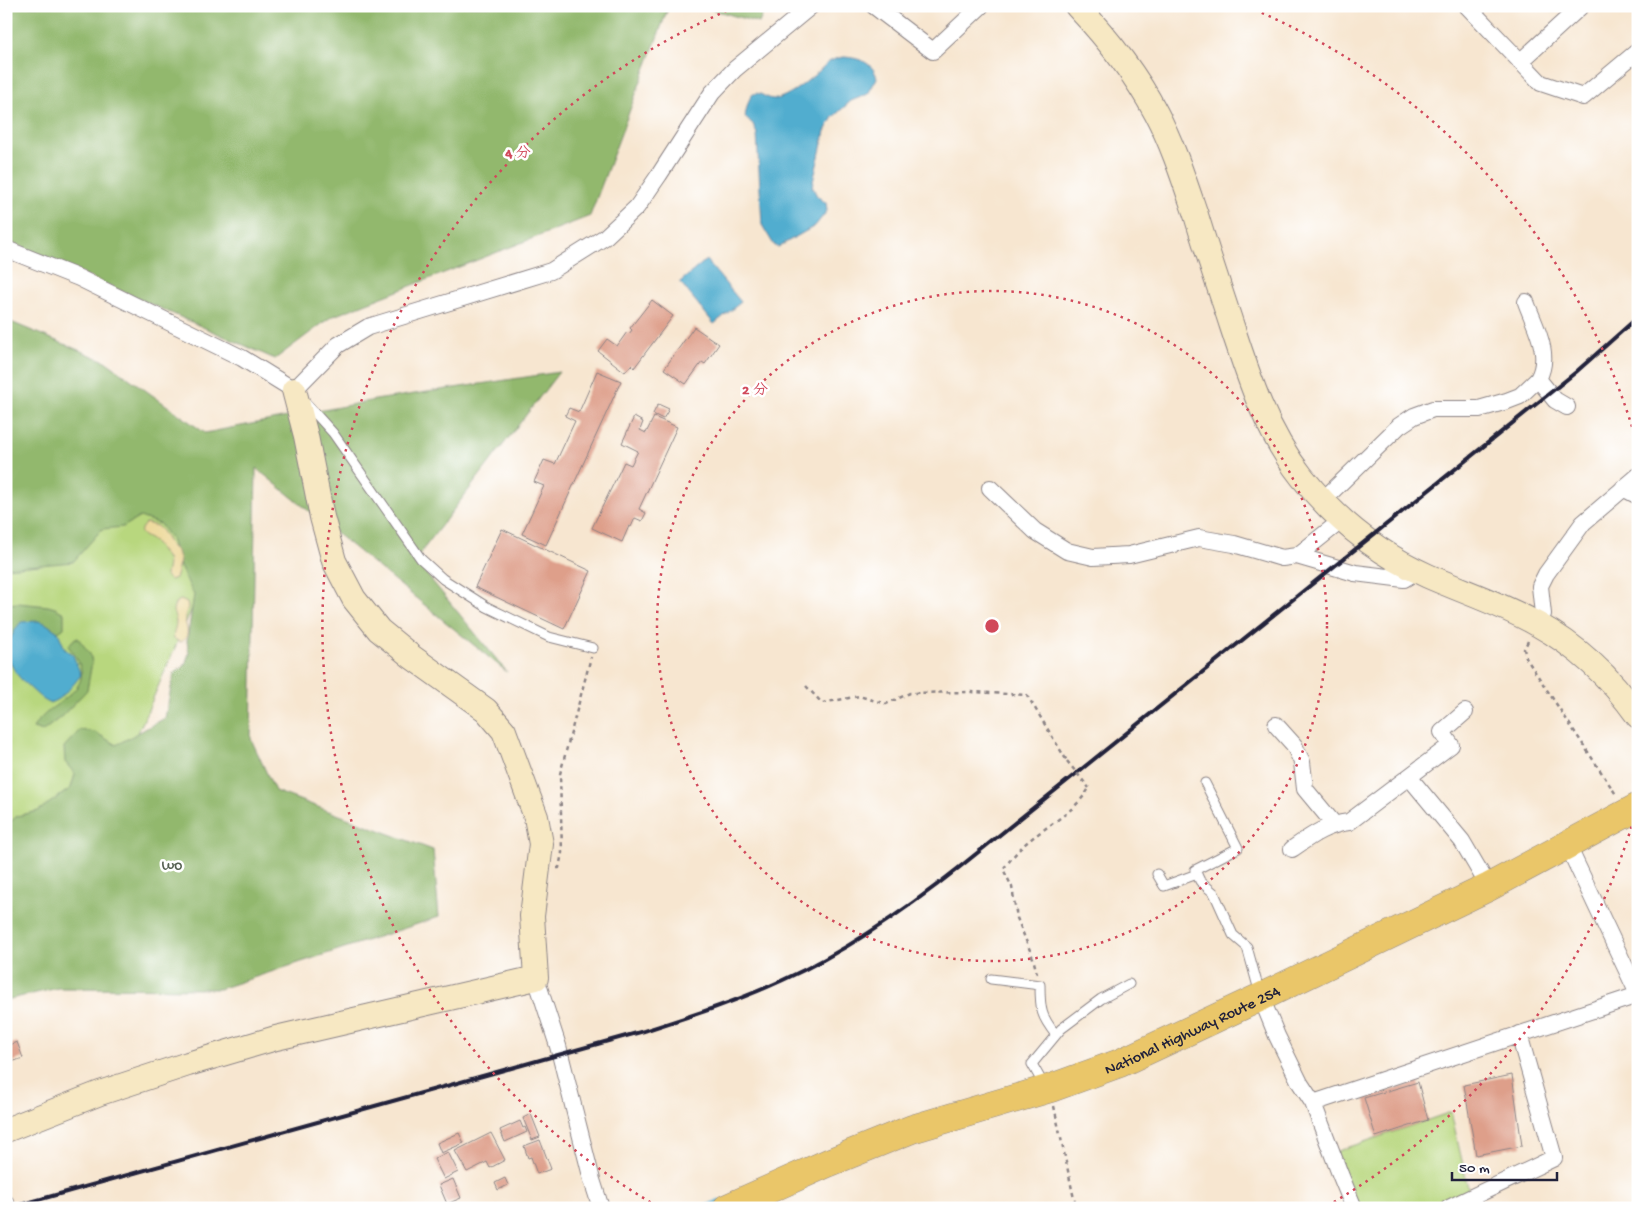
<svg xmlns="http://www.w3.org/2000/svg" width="1644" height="1214" font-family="'Gochi Hand','Klee One',sans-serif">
<rect width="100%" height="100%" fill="#fff"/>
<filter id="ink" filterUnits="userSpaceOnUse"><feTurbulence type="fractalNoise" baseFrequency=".02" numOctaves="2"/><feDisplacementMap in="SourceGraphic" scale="10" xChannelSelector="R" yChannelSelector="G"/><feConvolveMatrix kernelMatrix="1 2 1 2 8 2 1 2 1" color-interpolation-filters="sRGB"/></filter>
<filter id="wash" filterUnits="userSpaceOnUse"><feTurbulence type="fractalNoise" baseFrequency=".0096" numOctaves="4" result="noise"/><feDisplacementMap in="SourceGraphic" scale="20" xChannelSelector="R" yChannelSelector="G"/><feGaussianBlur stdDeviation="1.12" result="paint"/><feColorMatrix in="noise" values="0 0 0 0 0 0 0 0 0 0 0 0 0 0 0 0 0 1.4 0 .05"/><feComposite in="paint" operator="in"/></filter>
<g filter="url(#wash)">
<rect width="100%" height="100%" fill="#f7e6d0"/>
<path fill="#b8d77e" stroke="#6d7c5c" d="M6,470L231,518L71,888L6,909Z
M1451,1112L1469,1192L1435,1208H1359L1335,1152Z"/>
<path fill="#92b86d" stroke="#5a6d54" d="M10,6H669L590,216L331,317L275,359L6,240V7Z
M700,6H766L759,23Z
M6,320L105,361L205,433L375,400L559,372L415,560L507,672L256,468L251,739L275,791L433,850L439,917L219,989L58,988L6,1000V826L17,816L38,811L71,788L75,774L65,762L64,747L80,730L95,732L116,745L165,718L174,673L185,665L189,653L187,641L194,595L180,567L171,539L160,524L140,517L123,527L102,529L73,562L6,568Z
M18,603L48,606L55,608L64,613V628L53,636L16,652L6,673V604Z
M75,638H78L90,654L92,662L87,690L62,716L43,731L33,728C53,696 106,692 68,646Z"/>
<path fill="#eeda9e" stroke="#887e6c" d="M146,523L157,526L162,531L171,546L177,551L180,562C177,567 178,572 175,578L170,580L166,576C166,570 170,564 166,557C165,556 155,543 154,542C147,536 133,535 146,523Z
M181,600L187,603L188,607C187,611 184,616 185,620C187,628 191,638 180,642L174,639C172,633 176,629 176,622C175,612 170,613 176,602Z"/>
<path fill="#51adcf" stroke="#3a6885" d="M844,57C859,58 873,62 877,78L868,94L851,101L833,117L825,131L812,186L817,196L826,203L827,211L815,226L778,247L774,245L762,225L757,134L753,124L745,117C752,73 763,105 780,98C795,92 806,82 818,72C822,68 827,62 833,60C836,58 840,58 844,57Z
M706,260L741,302L714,324L680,282Z
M38,621L45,623L58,632L65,649L73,655L81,675C73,685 62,700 49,703C41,699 37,694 30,688C7,668 0,647 21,622Z"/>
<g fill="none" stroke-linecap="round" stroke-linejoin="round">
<path stroke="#51adcf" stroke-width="4.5" d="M704,1208L719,1201"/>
</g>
<g id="blocks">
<path fill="#de9f8a" d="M652,300L673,316L634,368L631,365L625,372L598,351L607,339L617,346L627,332L629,334L632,330L630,328Z
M694,327L719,344L705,364L702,362L686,384L664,369Z
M597,371L621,381L546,545L522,534L544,486L534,482L544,460L555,464L575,421L565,416L569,408L579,412Z
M658,404L669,409L663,419L653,414Z
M634,417L643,422L640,430L646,433L654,417L677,427L639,509L646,513L642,521L635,518L631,527L629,526L622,542L592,528L624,462L631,465L638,451L622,443Z
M502,529L591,571L564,629L475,587Z
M17,1042L23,1058L6,1064V1046Z
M1512,1075L1522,1146L1476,1155L1464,1085Z
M1418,1082L1428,1120L1376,1137L1364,1098Z
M531,1114L540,1137L532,1140L523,1118Z
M520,1121L523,1128L525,1127L527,1132L505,1142L500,1130Z
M459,1133L464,1143L441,1153L437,1143Z
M491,1133L505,1160L490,1168L487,1162L467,1172L455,1151Z
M540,1140L551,1169L537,1174L531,1157L528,1158L524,1146Z
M448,1152L458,1172L444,1179L434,1159Z
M505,1178L508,1185L498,1190L495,1183Z
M453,1179L461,1198L447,1204L439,1185Z"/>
</g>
</g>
<g filter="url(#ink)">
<use href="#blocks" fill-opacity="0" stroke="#8c8486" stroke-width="1"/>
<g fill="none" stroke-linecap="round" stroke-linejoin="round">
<g stroke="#8c8486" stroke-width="11">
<path id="lane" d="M304,401L333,433L421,559L443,579L487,607L549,637L593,648
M1205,783L1238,848L1195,870L1200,881L1214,893L1233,935L1247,947L1260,994
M1157,874L1164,886L1197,874
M991,979L1040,985C1040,1010 1041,1016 1056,1035
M1045,1087L1032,1064L1061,1029L1101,999L1129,984"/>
</g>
<g stroke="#8c8486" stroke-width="18">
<path id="street" d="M874,6L933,51L981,6
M1467,6L1541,83L1583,97L1638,51
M1520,62L1581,6
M6,249L79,278L242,358L294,390L338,345L368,327L551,271L605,237L637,207L659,175L712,93L735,69L811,6
M1526,302C1535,327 1552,354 1538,379L1555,400L1567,407
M990,488L1035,531L1067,551L1093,557L1129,555L1199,538L1234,544L1282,558L1297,556L1342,520
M1623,488L1638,496
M1322,501L1399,426L1414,416L1433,409H1479L1507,401L1520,396L1538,379
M1297,556L1355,573L1404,579L1417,571
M1539,625L1543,614L1540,586L1546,574L1583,523L1638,476
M1276,725L1294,745L1302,762L1305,789L1334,824
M1409,777L1462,841L1489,887
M1567,844L1638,994
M1292,849C1311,836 1325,825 1349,822L1451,745L1442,732L1465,712
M536,978L558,1046L592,1180L601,1208
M1261,997L1277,1036L1300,1083L1313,1103L1340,1174L1354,1208
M1313,1103L1638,995
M6,1203L8,1208
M1449,1208L1554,1158L1519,1034"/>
</g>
<g stroke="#8c8486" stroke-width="26">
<path id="secondary" d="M1077,6C1108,39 1135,73 1156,113C1173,145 1184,180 1196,215C1206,248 1217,281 1228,314C1247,372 1264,429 1302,477C1336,520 1379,554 1428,576C1464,592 1502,604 1537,624C1577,646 1611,678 1638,716
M6,1130L100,1093L188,1064L276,1038L536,978L532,916L541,844L536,817L504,731L486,710L412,657L379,630L354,599L334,561L322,517L306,436L294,390"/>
</g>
<g stroke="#8c8486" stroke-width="29">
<g id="highway">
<path id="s1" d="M727,1208L828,1163L912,1129L1051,1088L1120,1063L1261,997L1489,887L1638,807"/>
</g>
</g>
<path stroke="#8c8486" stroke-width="2.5" stroke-dasharray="4 4" stroke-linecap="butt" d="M1528,641L1524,649L1526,658L1617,796
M806,686L822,703L859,696L886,704L910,693L972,692L1027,695L1067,761
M557,868H559L562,853L560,774L591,657
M1037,974L1033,958L1017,918L1012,887L1003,869C1010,861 1016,852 1024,845C1045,826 1075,813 1089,788
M1054,1106L1076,1208"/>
<use href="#lane" stroke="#fff" stroke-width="9"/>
<use href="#street" stroke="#fff" stroke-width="16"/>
<use href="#secondary" stroke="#f7e8c3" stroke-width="24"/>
<use href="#highway" stroke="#eac669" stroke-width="28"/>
<path stroke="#22223b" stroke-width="4" d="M9,1208L644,1031C691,1016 738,1001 783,980C847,951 906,910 961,866L1576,372L1638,317"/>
<path stroke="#8c8486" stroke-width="2.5" stroke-dasharray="4 4" stroke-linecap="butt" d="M1067,761L1089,788"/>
</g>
</g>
<g fill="none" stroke="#d1495b" stroke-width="2.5" stroke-dasharray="2.5 5">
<circle cx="992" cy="626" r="335"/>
<path d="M1638 805A670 670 0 0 1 1327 1206M657 1206A670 670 0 0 1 736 7M1248 7A670 670 0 0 1 1638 447"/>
</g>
<g text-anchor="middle" stroke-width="5" stroke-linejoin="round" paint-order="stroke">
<g font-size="16" fill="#566152" stroke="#fff">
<text x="172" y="869">wo</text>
</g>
<g font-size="16" fill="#22223b" stroke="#fff">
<text dy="6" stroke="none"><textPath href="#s1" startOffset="499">National Highway Route 254</textPath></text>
</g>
</g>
<circle cx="992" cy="626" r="8" fill="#d1495b" stroke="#fff" stroke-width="2.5"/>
<g font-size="15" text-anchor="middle" font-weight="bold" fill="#d1495b" stroke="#fff" stroke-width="5" stroke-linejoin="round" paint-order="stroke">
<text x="518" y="157">4 分</text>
<text x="755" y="394">2 分</text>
</g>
<rect width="1644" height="1214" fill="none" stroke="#fff" stroke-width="25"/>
<path d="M1452 1172v8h105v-8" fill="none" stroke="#22223b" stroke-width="2.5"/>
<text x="1459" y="1172" font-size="15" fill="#22223b" stroke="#ffffff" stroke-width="4" paint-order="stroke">50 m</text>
</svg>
